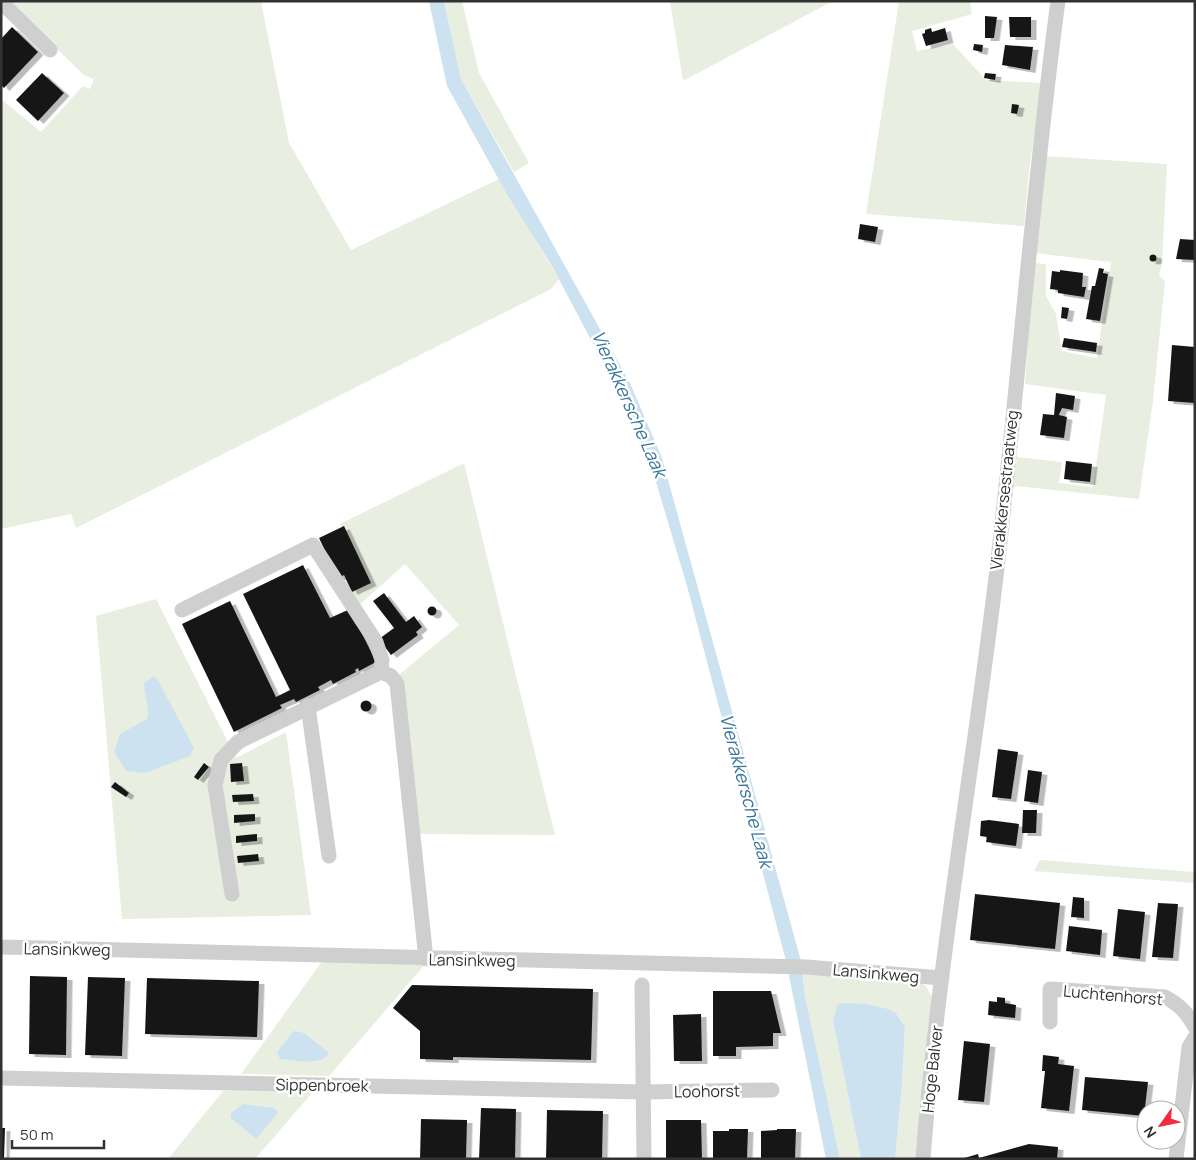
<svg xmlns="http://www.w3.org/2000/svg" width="1196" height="1160" font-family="Manrope,sans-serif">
<defs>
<filter id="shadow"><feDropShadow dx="5.5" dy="3" stdDeviation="0" flood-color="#0004"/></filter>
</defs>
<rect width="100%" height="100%" fill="#fff"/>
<path fill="#e8efe0" d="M7,1H261L289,143L351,250L499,179L559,279L551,289L76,528L71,514L1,529V99L41,132L83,86L90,89L94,79L84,75Z
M444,1H462L479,73L529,163L514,172L461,79Z
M670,1H833L683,81Z
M899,1H970L972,14L912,31L917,51L953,44L986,80L1042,83L1029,171L1024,226L866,214Z
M1044,156L1167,164L1162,264L1159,275L1165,281L1153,401L1139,499L1016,486L1013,488L1017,457L1062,462L1059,483L1093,487L1106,395L1025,384L1033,263L1046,264V296L1056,314L1062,351L1097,358L1111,262L1034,253Z
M464,463L555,835L417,834L400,674L459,625L405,564L357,607L343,583L364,571L340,524Z
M156,599L236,758L286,732L311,915L122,919L96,616Z
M1040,860L1195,872V883L1034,871Z
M323,960L427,962L329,1076L241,1074Z
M801,961L920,982L926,986L934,1001L919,1159H895L902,1085L905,1027L896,1013L866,1004L833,1021L861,1159H840L805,996Z
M223,1091L313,1092L255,1159H168Z"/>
<path fill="#cce2f0" d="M429,1H444L461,79L630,383L662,458L801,961L805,996L840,1159H826L786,961L687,586L656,482L619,393L552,266L508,196L447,86Z
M154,676L159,682L194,748L190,756L145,773L126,771L114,752L120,734L147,719C150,707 144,695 144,683Z
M843,1003L866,1004L888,1009L896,1013L905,1027L902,1085L895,1159H861L833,1021L837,1005Z
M294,1031L304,1033L328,1052V1055C318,1066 294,1060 280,1059L277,1052Z
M243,1104L274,1108L277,1111V1114L256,1139L231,1118V1113Z"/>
<path fill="#191919" filter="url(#shadow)" d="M985,16L997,17L994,38H985Z
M1009,17H1031V37H1010Z
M12,27L38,52L4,88L1,85V39Z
M931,28L932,32L945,28L948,40L926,46L922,34L925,33V30Z
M974,44L983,45L982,52L973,50Z
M1005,45L1033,47L1030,70L1002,65Z
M42,73L64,93L38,121L16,100Z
M985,73L996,74L995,80L984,78Z
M1012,104L1019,105L1017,114L1011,113Z
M860,224L878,227L875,242L858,239Z
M1180,239L1195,240V260L1176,259Z
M1149.5 258a3.5 3.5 0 1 1 7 0a3.5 3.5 0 1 1-7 0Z
M1099,268L1104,269L1103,273L1108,274L1100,321L1086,319L1092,286H1095Z
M1060,270L1083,273L1082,287H1086L1084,297L1058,293V290L1050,289L1052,271L1060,272Z
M1062,307L1069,308L1067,319L1061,318Z
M1064,338L1097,343L1096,352L1062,347Z
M1172,345L1195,347V403L1168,401Z
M1056,393L1075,396L1073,410L1062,408L1059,415L1067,417L1064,438L1040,435L1043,414L1054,415Z
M1066,461L1092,464L1090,482L1064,479Z
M344,526L371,583L352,592L344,575L338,578L319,538Z
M303,565L330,618L350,609L376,662L359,671L358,668L355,670L356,672L333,684L331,680L318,687L320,690L296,702L294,699L280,705L282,708L234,732L182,624L230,601L276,697L290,690L243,594Z
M384,593L406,622L414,616L422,627L416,632L418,635L391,655L379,639L394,628L373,601Z
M427.5 611a4.5 4.5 0 1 1 9 0a4.5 4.5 0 1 1-9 0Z
M360.5 706a5.5 5.5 0 1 1 11 0a5.5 5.5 0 1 1-11 0Z
M998,749L1018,752L1011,799L992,797Z
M204,763L209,767L198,780L194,777Z
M242,763L244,781L231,782L230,764Z
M1028,770L1042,772L1038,803L1024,801Z
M115,782L129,793L126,797L111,787Z
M253,794L254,801L233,802L232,795Z
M1023,810H1037L1036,833H1022Z
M255,814V821L234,823V815Z
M989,820L1019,824L1016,846L986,842L987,837L980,836L981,821Z
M257,834V841L236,843V836Z
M258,854L259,861L238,863L237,856Z
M975,894L1060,903L1055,949L970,940Z
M1073,897L1084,898V918L1071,917Z
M1158,903L1178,904L1173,958L1152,957Z
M1118,909L1145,912L1140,959L1113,956Z
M1069,926L1102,930L1100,955L1066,951Z
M30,976L67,977L66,1055L29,1054Z
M88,977L125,978L122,1056L85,1055Z
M147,978L259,981L257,1037L145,1034Z
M412,985L593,989L591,1060L453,1057V1060L420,1059V1031L393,1008Z
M713,991H771L781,1033H773V1046L736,1047V1056H713Z
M997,997L1005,998V1003L1016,1005L1015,1018L988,1015L989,1001L997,1002Z
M701,1014L702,1061H674L673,1015Z
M964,1041L990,1044L984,1102L958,1100Z
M1043,1055L1059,1057L1058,1064L1074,1066L1069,1111L1041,1108L1045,1071H1042Z
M1085,1077L1148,1082L1144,1116L1082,1110Z
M481,1108L516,1109L515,1159H479Z
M547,1110L603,1111L602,1159H546Z
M421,1119L467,1120L466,1159H420Z
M666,1120H701L702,1159H666Z
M1,1128H5L4,1159H1Z
M729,1129H748L747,1159H713V1131H729Z
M777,1129H796L795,1159H761V1131L777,1130Z
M1029,1144L1058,1147L1057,1159H961L978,1154L979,1158Z"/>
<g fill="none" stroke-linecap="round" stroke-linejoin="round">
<path stroke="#cfcfcf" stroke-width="15" d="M1,2L50,50
M182,610L313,545L376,642L382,660L381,672
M308,706L329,856
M232,894L215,785L221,760L238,742L381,672L391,676L397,684L426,959
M1,947L806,967L942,978
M642,985L644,1159
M1050,1022V989L1165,997C1180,1005 1187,1013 1195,1027
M1,1078L643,1092L772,1090
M923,1159C938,958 975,760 998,560C1019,374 1033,187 1058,1
M1176,1159L1189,1047L1195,1037"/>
</g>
<g text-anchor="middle" stroke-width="5" stroke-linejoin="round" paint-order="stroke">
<g font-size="16" fill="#323232" stroke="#fff">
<text transform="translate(1004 490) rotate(-84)" y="6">Vierakkersestraatweg</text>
<text transform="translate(67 949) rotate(1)" y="6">Lansinkweg</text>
<text transform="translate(472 960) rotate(1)" y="6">Lansinkweg</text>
<text transform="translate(876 973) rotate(5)" y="6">Lansinkweg</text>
<text transform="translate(1113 995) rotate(5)" y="6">Luchtenhorst</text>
<text transform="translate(932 1069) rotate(-84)" y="6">Hoge Balver</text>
<text transform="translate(322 1085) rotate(1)" y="6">Sippenbroek</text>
<text transform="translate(707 1091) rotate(-1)" y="6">Loohorst</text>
</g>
<g font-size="18" font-style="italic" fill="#39769c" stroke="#fff">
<text transform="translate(629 404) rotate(66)" y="6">Vierakkersche Laak</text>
<text transform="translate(746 791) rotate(75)" y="6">Vierakkersche Laak</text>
</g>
</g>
<rect width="1196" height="1160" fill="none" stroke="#323232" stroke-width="5"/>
<g transform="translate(1161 1125) rotate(237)"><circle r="24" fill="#ffffff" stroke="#adadad"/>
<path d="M0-4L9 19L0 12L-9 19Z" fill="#f12c3c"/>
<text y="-8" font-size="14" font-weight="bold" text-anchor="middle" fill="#323232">N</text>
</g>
<path d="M12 1140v8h92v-8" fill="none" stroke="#323232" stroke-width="2.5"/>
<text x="20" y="1140" font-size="15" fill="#323232" stroke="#ffffff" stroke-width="4" paint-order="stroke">50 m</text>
</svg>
